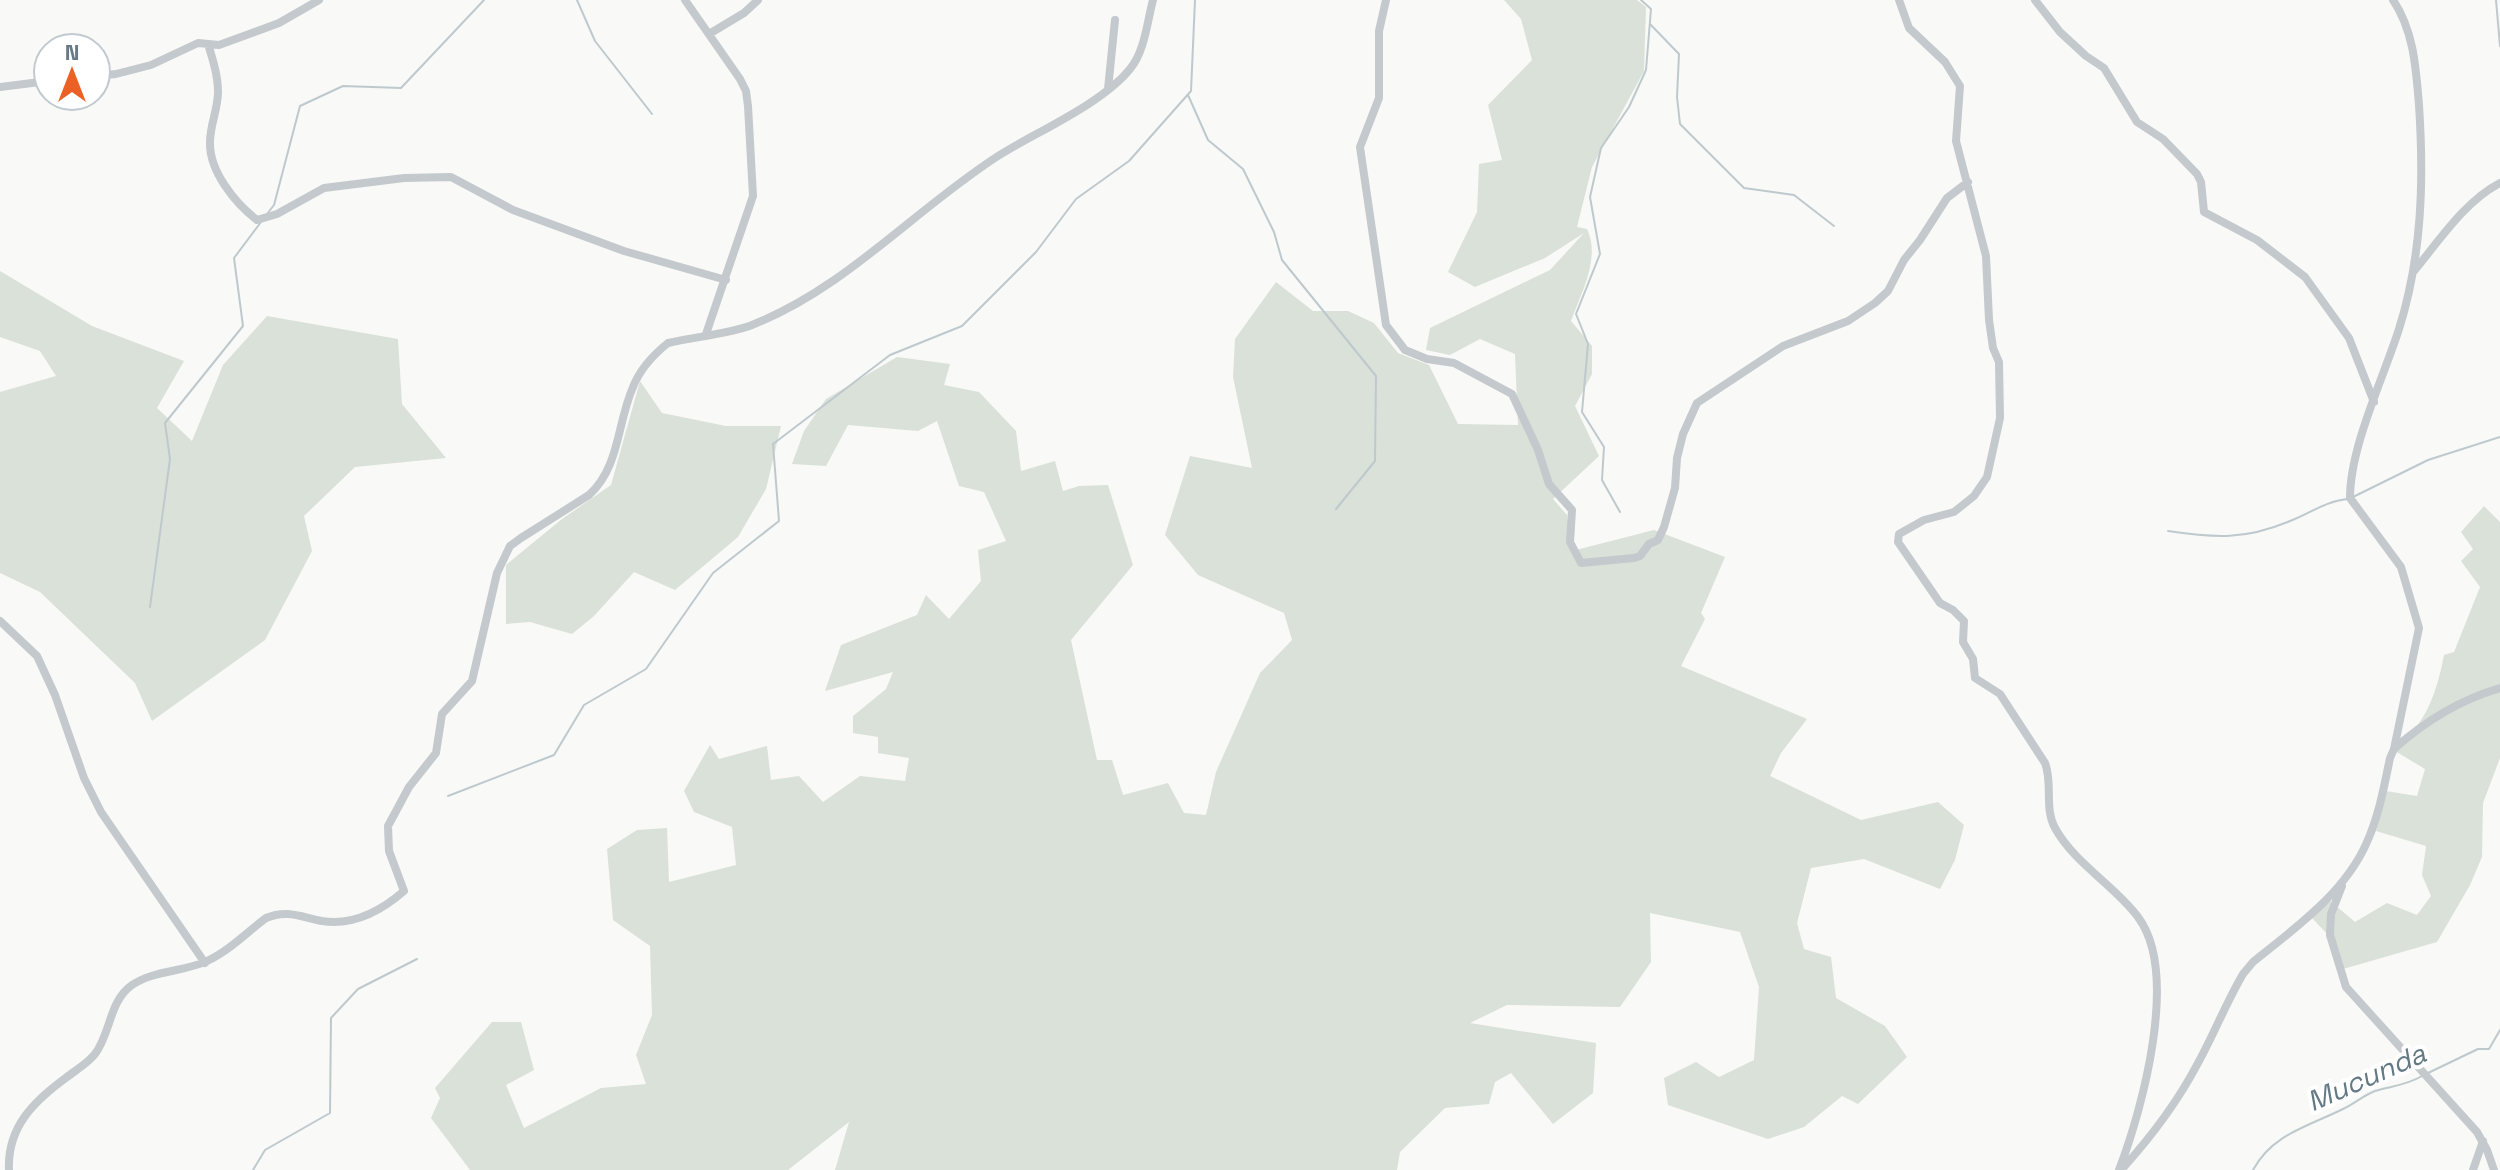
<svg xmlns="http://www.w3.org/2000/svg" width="2500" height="1170" font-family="'Space Grotesk',sans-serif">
<rect width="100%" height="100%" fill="#f9f9f7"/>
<path fill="#dae1d8" d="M1504,0H1637L1646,7L1644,71L1592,167L1577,227L1587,229C1601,258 1581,293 1571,321L1592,346V374L1575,406L1599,456L1553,499L1567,515L1572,551L1654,530L1725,557L1701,613L1705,619L1681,666L1807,719L1781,753L1770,776L1861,820L1938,802L1964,825L1955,860L1940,889L1864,859L1811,868L1797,923L1804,949L1831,957L1836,998L1885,1026L1907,1057L1858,1104L1842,1096L1804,1127L1768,1139L1668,1105L1664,1078L1696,1062L1719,1077L1754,1060L1759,987L1740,932L1650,913L1651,962L1620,1007L1507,1005L1470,1023L1596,1043L1593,1093L1553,1124L1511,1073L1495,1082L1489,1104L1445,1108L1400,1152L1397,1170H835L849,1122L788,1170H470L431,1118L440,1098L435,1088L492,1022H521L534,1070L506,1085L524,1128L601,1088L646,1084L636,1055L652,1015L650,946L613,920L607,849L637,830L667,828L669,882L736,865L732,827L694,812L684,791L710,745L719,759L767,746L771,780L799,776L823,802L860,776L905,781L909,758L878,753V737L853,733V716L886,689L893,672L825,691L841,645L917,615L926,595L949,619L981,581L978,550L1006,541L984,492L959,486L937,421L918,431L848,425L826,466L792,464L804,431L826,399L897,357L950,364L944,385L979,392L1016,431L1021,471L1055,461L1063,491L1079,486L1108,485L1133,565L1071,640L1097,760H1112L1123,795L1168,783L1184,813L1206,815L1216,772L1260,673L1292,640L1284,613L1198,575L1165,535L1190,456L1252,468L1233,377L1235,339L1276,282L1313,311H1348L1374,323L1398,353L1429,365L1458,424L1518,425L1515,354L1480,339L1450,355L1426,350L1430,328L1550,270L1584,233L1545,258L1475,287L1448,272L1477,212L1479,164L1502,160L1488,105L1532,60L1521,19Z
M0,271L92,326L184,361L157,408L192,441L223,365L267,316L398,339L402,404L446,458L355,467L304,516L312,551L265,640L152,721L135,683L40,592L0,573V392L56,376L40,351L0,337Z
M640,381L662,413L726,426H781L766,489L738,537L675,590L634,572L594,616L572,634L530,622L506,624V565L562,519L611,485Z
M2484,506L2500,522V758L2483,803L2482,857L2470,885L2437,942L2343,969L2330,937L2312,918L2329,900L2355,922L2387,903L2417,915L2431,896L2422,875L2426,846L2376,831L2386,791L2417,796L2425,769L2395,751C2426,722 2436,696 2444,655L2454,652L2480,587L2461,561L2473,549L2461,532Z"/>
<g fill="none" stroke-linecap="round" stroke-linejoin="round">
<path stroke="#bec9ce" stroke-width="2" d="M577,0L595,41L652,114
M2496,0L2500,46
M1650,24L1679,54L1677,97L1680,124L1744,188L1794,195L1834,226
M1188,95L1208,140L1243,169L1274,232L1282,260L1376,376L1375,461L1336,509
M267,214L274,205L300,106L343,86L401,88L484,0
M2353,497L2428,460L2500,437
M1620,512L1602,480L1604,447L1582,412L1588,344L1576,314L1600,254L1590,197L1601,148L1629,107L1646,70L1651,9L1641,0
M2168,531C2215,538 2245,540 2290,521C2309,514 2326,501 2347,499
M150,607L170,459L165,423L243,326L234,258L261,222
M448,796L554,755L584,705L646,669L713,573L779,521L773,444L890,355L962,326L1036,252L1076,199L1129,161L1191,91L1195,0
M2428,1073L2478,1049H2489L2500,1030
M253,1170L265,1150L330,1113L331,1018L358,989L417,959
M2253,1170C2272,1134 2309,1126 2343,1109C2354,1104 2364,1095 2375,1091C2392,1086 2407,1085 2422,1076"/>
<path stroke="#c4c9cd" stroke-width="8" d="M685,0L740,79L746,91L748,106L753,196L706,334
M1386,0L1379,31V98L1360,147L1386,325L1405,350L1427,359L1454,363L1512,394L1538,450L1549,484L1572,510L1570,542L1581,563L1634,558L1640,556L1649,544L1658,540L1664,527L1675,488L1677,458L1683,434L1697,403L1783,346L1848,321L1875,303L1888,291L1904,260L1920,240L1947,198L1968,182
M1899,0L1909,28L1945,62L1960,86L1956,141L1986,256L1989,320L1993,348L1999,362L2000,418L1987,477L1974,496L1954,512L1924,520L1899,534L1898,542L1940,603L1953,610L1964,621L1963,642L1973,659L1975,678L2000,694L2045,763C2053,783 2044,808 2055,828C2075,864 2114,885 2138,917C2180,973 2142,1110 2119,1170
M2035,0L2060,32L2086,56L2104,68L2137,122L2163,139L2197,174L2201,182L2204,212L2257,240L2305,277L2349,338L2374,402
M709,34L744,13L758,0
M208,44C213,60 218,76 218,92C218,109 210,125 210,142C209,171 235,203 257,220L277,214L324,188L404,178L451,177L513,210L624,251L726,280
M96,76L116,74L151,65L198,43L219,45L279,23L319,0
M0,87L48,81
M1108,89L1115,20
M2414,271C2439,241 2465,201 2500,183
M0,621L37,656L55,695L84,778L101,812L205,963
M2394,749C2426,720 2459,700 2500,688
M2342,886L2331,914L2330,935L2346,987L2477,1132L2487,1150L2494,1170
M2122,1169C2152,1136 2177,1103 2198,1063C2214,1034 2226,1003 2243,974L2253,962C2295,928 2345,893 2367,842C2379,815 2384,787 2390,758L2394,749L2419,628L2401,567L2350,498C2350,447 2383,379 2399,329C2422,256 2424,181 2419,105C2416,69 2414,31 2393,0
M9,1170C7,1127 34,1101 67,1077C76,1070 88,1063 95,1054C111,1033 109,1001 132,985C154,970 184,972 207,961C229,951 247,932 266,918C287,909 301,917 322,921C353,926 381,911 404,891L389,851L388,826L409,787L436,753L442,714L472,681L497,573L510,546L521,538L589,495C620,467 617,423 633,387C640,369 653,355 668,343C693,337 729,334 752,325C846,288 914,210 998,156C1036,132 1102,104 1130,69C1145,51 1147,22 1153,0
M2473,1170L2483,1141"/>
</g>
<g text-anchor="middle" stroke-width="8" stroke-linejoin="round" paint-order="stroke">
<g font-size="28" font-style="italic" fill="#637984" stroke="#fff">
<text transform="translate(2366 1077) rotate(-24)" y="10">Mucunda</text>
</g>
</g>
<g transform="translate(72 72)"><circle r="38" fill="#ffffff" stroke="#c2c9d0" stroke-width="2"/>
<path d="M0-6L14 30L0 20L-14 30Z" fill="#eb6025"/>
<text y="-12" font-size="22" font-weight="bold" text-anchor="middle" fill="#677889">N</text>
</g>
</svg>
